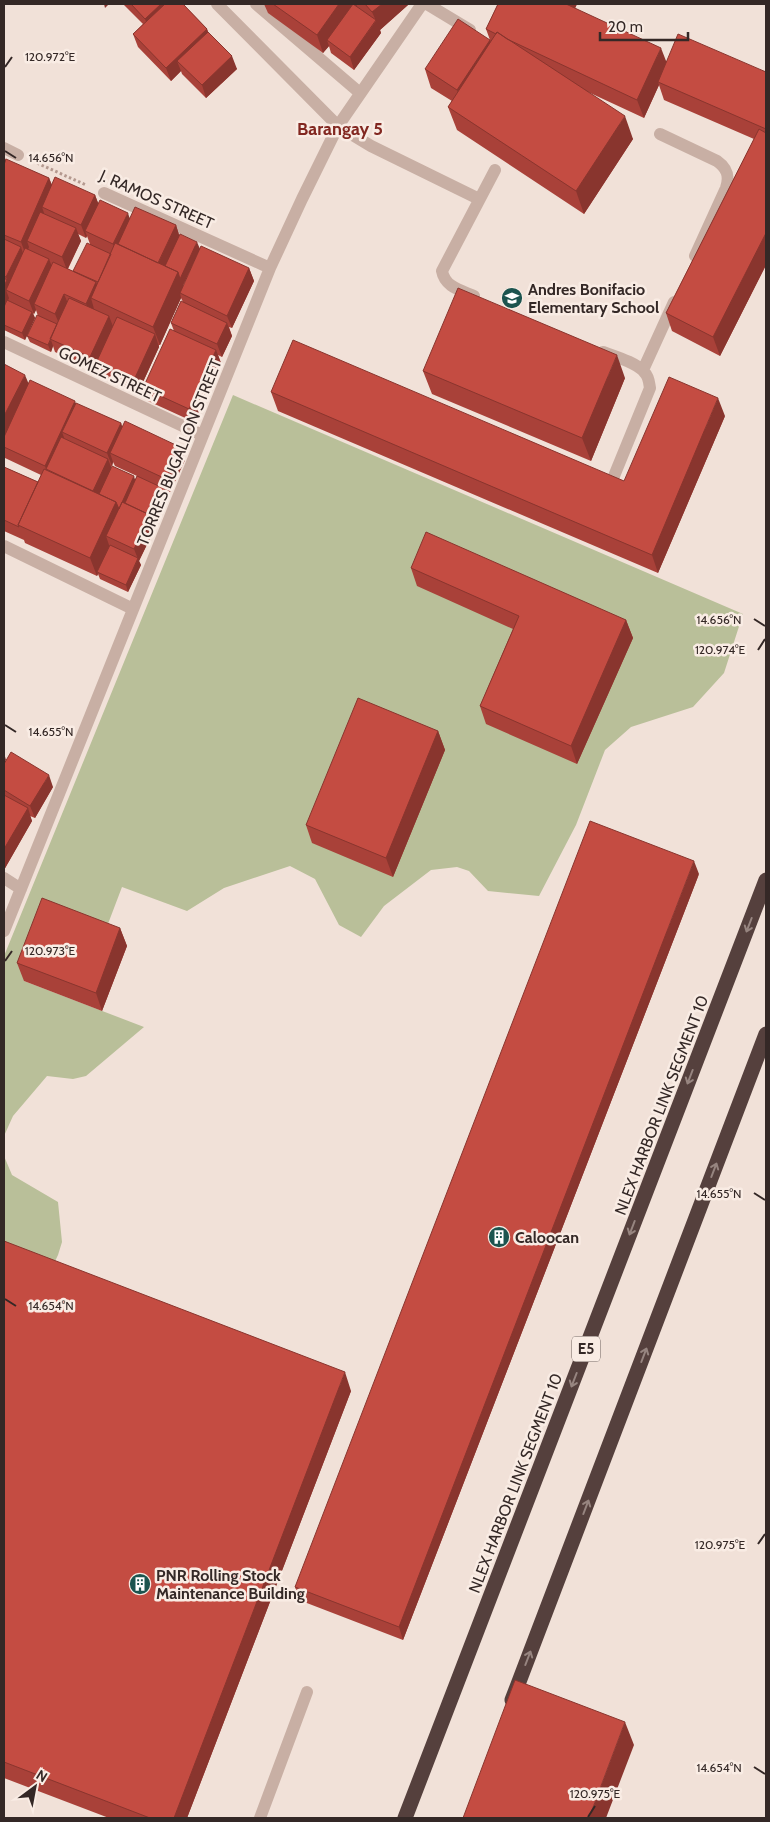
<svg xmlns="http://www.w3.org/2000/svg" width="770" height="1822" font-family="Cabin,sans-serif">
<rect width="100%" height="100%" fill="#f1e1d8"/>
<path fill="#b9bf99" d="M233,395L743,614L724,673L693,707L631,727L605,750L576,825L539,896L488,891L469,871L457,867L431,870L384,906L361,937L339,925L315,879L290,866L224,888L187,911L122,887L103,937L24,981L144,1027L86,1076L73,1079L47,1076L13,1116L4,1136V956Z
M4,1156L12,1175L58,1202L62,1242L58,1255L49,1274L4,1257Z"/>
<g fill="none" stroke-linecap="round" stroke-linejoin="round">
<path stroke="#b4998f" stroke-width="3" stroke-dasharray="2.5 2.5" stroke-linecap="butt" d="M37,163L86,185"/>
<path stroke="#c8afa4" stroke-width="12" d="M217,4L338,126L371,146L479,199
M256,4L360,93
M427,4L470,30
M660,134L717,161C727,168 730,176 726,188L695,256
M4,148L18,155
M104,193L270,268
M474,296C460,290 445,287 442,271L495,170
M4,342L202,435
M603,352C614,356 638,363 645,373C649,377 649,383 650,388L612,481
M643,370L674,302
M4,546L133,609
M4,878L21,889
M4,931L270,268L302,199L338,126L422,4
M260,1818L307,1692"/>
<path stroke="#55403d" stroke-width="15" d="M512,1700L766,1034
M405,1818L766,880"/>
</g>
<path fill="#a94139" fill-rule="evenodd" d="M123,4H183L207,29L208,32L237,69L206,98L182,74L181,71L171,81L138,47L133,34L143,24Z
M264,4H408V5L380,30L381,33L354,70L331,53L329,46L323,53L268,13Z
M498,4H577L575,8L666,62L766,72V265L720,356L672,331L666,313L754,139L664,100L659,85L644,118L588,92L633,139L584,214L457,130L448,107L452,101L431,88L425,69L490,40L486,29Z
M4,156L6,160L49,178L52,185L95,195L98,203L130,218L176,225L179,235L200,249L183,286L249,268L254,281L232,328L229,327L232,336L222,357L218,355L221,363L194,422L148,401L143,388L174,331L171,323L183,302L181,298L160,345H159V347L138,393L101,376L97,365L95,370L55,352L53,346L51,352L30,342L27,336L38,316L36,310L34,314L33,313L35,318L25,340L4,330ZM78,234L86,238L87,236L90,244L73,271L74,272L68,269L81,241Z
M4,364L28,384L121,423L122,427L185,460L170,492L165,489L167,496L155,522L152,521L155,528L139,561L141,565L128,592L100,579L98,574L97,576L25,543L24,540L4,531V467L38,482L41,475L5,458L4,456ZM113,462L115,466L137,476L135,480L111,468V466H112Z
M423,371L625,378L591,461L432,394Z
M271,392L624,481L725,416L658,573L278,411Z
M411,568L626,620L633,638L577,764L486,724L480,706L513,629L417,586Z
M438,731L445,750L393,877L312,843L306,825Z
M4,764L53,787L35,818L30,816L32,821L4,870Z
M699,874L403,1640L299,1600L295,1587Z
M120,928L127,946L102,1011L24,981L17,963Z
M4,1241L351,1391L187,1818H109L4,1778Z"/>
<path fill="#89352e" d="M104,4H109L105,8Z
M161,4H179L150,32L145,19Z
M339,4H356L357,6L331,43L327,40L329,46L323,53L317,35Z
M382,4H408V5L380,30L381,33L354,70L350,57L376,21L372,12Z
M566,4H577L571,17Z
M207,29L212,42L177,61L181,71L171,81L166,68Z
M490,40L497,58L464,109L457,90Z
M661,48L668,66L658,82L659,85L644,118L637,100Z
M232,56L237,69L206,98L202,85Z
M625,116L633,139L584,214L576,191Z
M49,178L54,191L42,207L44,213L31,243L27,241L29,247L26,255L21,242Z
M95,195L100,208L85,231L87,236L86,238L81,225Z
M128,213L132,226L118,257L113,244Z
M176,225L180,238L165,272L158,264Z
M76,228L81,241L67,270L62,257Z
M766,233V265L720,356L713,337Z
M197,242L200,249L183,285L180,279Z
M21,247L25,260L11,290L6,277Z
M49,259L54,272L34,304L36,310L34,314L29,301Z
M249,268L254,281L232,328L227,316Z
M178,272L185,290L180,293L181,298L160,345L153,327Z
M7,280L12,292L6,290L9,298L4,309V286Z
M96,282L101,295L91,298L94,309L91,317L86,304Z
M64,294L69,306L60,326L55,314Z
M32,312L35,318L25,340L22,333Z
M109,316L114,329L96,363L97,365L95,370L90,357Z
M227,323L232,336L222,357L217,344Z
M155,334L159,347L138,393L134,380Z
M51,340L53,346L51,352L48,345Z
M216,350L221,363L194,422L189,409Z
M617,355L625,378L591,461L582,438Z
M25,375L30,387L4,438V416Z
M718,398L725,416L658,573L652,555Z
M75,401L80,414L62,432L66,443L46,469L49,479L45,466Z
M121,423L125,436L110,453L113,462L112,466L107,453Z
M180,447L185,460L170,492L166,479Z
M108,459L113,472L98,504L93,491Z
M134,476L136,483L106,536L110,548L97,572L98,574L97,576L90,558L116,502Z
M165,489L167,496L155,522L152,516Z
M150,515L155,528L139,561L141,565L128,592L126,585L138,559L134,549Z
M626,620L633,638L577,764L571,746Z
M438,731L445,750L393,877L386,858Z
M4,753L6,760L4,763Z
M49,775L53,787L35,818L30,806Z
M28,808L32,821L4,870V849Z
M694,861L699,874L403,1640L399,1627Z
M120,928L127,946L102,1011L96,993Z
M345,1372L351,1391L187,1818H174Z
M625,1722L634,1745L606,1818H589Z"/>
<path fill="#c44c42" stroke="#89352e" d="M131,4H161L145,19Z
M165,4H183L207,29L166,68L133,34Z
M273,4H339L317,35Z
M353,4L376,20L350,57L327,40Z
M365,4H382L372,12Z
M498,4H566L661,48L637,100L507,39L497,32L496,34L486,29Z
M458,19L490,40L457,90L425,69Z
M208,32L232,56L202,85L177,61Z
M497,32L625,116L576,191L448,107Z
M678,34L766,72V129L658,82Z
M759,129L766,133V233L713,337L666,313Z
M6,159L49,178L21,242L4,235V165Z
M55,177L95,195L81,225L42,207Z
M100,200L128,213L113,244L85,231Z
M135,207L176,225L158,263L118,244Z
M40,212L76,228L62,257L27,241Z
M180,234L197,242L180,279L178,272L165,266Z
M4,239L21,247L6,277L4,276Z
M87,243L111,254L98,282L73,271Z
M115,243L178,272L153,327L91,298Z
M201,246L249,268L227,316L180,293Z
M25,248L49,259L29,301L6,290Z
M53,262L96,282L86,304L64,294L55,314L34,304Z
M4,278L7,280L4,286Z
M458,288L617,355L582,438L423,371Z
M69,298L109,316L90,357L50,339Z
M7,300L32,312L22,333L4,325V307Z
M181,301L227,323L217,344L171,323Z
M37,315L57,324L48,345L27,336Z
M117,317L155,334L134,380L96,363Z
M170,329L216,350L189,409L143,388Z
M293,340L624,481L669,377L718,398L652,555L271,392Z
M4,364L25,375L4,416Z
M30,380L75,401L45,466L4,447V437Z
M76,403L121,423L107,453L62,432Z
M125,421L180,447L166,479L110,453Z
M61,437L108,459L93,491L46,469Z
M112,466L134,476L119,509L116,502L99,494Z
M4,467L38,482L18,525L19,527L4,520Z
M44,469L116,502L90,558L18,525Z
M137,476L165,489L152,516L125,503Z
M122,502L150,515L134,549L106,536Z
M426,532L626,620L571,746L480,706L519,616L411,568Z
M110,545L138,558L126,585L97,572Z
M358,698L438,731L386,858L306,825Z
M11,752L49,775L30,806L4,790V764Z
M4,795L28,808L4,849Z
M590,821L694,861L399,1627L295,1587Z
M42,898L120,928L96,993L17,963Z
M4,1241L345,1372L174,1818H150L4,1762Z
M515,1680L625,1722L589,1818H463Z"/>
<defs><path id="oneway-shaft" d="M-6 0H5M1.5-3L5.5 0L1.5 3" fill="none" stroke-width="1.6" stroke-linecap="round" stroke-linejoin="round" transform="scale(1.25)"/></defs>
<g stroke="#978580">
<use href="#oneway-shaft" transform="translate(749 925) rotate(111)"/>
<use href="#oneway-shaft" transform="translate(690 1077) rotate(111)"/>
<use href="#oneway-shaft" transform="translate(714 1170) rotate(-69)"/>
<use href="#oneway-shaft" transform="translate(632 1228) rotate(111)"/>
<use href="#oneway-shaft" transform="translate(644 1355) rotate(-69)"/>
<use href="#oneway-shaft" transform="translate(574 1380) rotate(111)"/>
<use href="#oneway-shaft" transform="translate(586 1507) rotate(-69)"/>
<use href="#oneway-shaft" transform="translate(528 1658) rotate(-69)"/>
</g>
<path fill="none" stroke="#342826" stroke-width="2" d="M5,67L12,57M5,151L16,158M754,619L765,626M758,650L765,639M5,725L16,732M5,961L12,951M754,1193L765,1200M5,1299L16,1306M758,1544L765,1534M754,1767L765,1774M588,1817L595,1806"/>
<defs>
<g id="school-disc" transform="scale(1.125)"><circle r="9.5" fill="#1c544f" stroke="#f9ece4"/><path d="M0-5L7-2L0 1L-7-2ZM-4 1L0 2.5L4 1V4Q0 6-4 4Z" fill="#fff"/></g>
<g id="building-disc" transform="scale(1.125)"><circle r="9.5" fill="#1c544f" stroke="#f9ece4"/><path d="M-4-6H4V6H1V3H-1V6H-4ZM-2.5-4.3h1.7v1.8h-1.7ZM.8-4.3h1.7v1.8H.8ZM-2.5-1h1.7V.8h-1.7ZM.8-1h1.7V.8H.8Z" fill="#fff"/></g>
</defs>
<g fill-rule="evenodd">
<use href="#school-disc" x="512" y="298"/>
<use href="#building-disc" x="499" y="1237"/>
<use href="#building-disc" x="140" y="1584"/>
</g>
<g text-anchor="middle" stroke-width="5" stroke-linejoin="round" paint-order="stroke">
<rect fill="#f9ece4" stroke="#6f635f" stroke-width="1" x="572" y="1336.5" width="28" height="25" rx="4"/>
<g font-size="15" font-weight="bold" fill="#342826">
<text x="586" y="1354">E5</text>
</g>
<g font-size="16" fill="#342826" stroke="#f9ece4">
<text transform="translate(157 199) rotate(24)" y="6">J. RAMOS STREET</text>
<text transform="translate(110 374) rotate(25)" y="6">GOMEZ STREET</text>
<text transform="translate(179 452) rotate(-68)" y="6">TORRES BUGALLON STREET</text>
<text transform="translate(661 1105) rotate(-69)" y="6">NLEX HARBOR LINK SEGMENT 10</text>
<text transform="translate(515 1483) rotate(-69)" y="6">NLEX HARBOR LINK SEGMENT 10</text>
</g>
<g font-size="16" font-weight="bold" fill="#342826" stroke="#f9ece4" text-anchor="start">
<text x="528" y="295">Andres Bonifacio<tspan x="528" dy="18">Elementary School</tspan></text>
<text x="515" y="1243">Caloocan</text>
<text x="156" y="1581">PNR Rolling Stock<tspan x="156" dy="18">Maintenance Building</tspan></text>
</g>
<g font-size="18" font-weight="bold" fill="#822720" stroke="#f9ece4">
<text x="340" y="135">Barangay 5</text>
</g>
</g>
<g font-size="12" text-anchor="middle" fill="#342826" stroke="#f9ece4" stroke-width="5" stroke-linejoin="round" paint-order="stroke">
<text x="50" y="61">120.972°E</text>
<text x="51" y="162">14.656°N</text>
<text x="719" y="624">14.656°N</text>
<text x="720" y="654">120.974°E</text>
<text x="51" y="736">14.655°N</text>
<text x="50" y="955">120.973°E</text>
<text x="719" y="1198">14.655°N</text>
<text x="51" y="1310">14.654°N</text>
<text x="720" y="1549">120.975°E</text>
<text x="719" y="1772">14.654°N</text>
<text x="595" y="1798">120.975°E</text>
</g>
<rect width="770" height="1822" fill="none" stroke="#342826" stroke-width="10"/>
<g transform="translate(35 1787) rotate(32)" stroke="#f9ece4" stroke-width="4" paint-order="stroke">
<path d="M0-4L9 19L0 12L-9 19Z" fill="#342826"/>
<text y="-8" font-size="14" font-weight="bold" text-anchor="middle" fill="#342826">N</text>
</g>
<path d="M600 32v8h88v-8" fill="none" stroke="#342826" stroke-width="2.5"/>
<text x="608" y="32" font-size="15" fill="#342826" stroke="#f9ece4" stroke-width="4" paint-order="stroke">20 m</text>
</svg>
